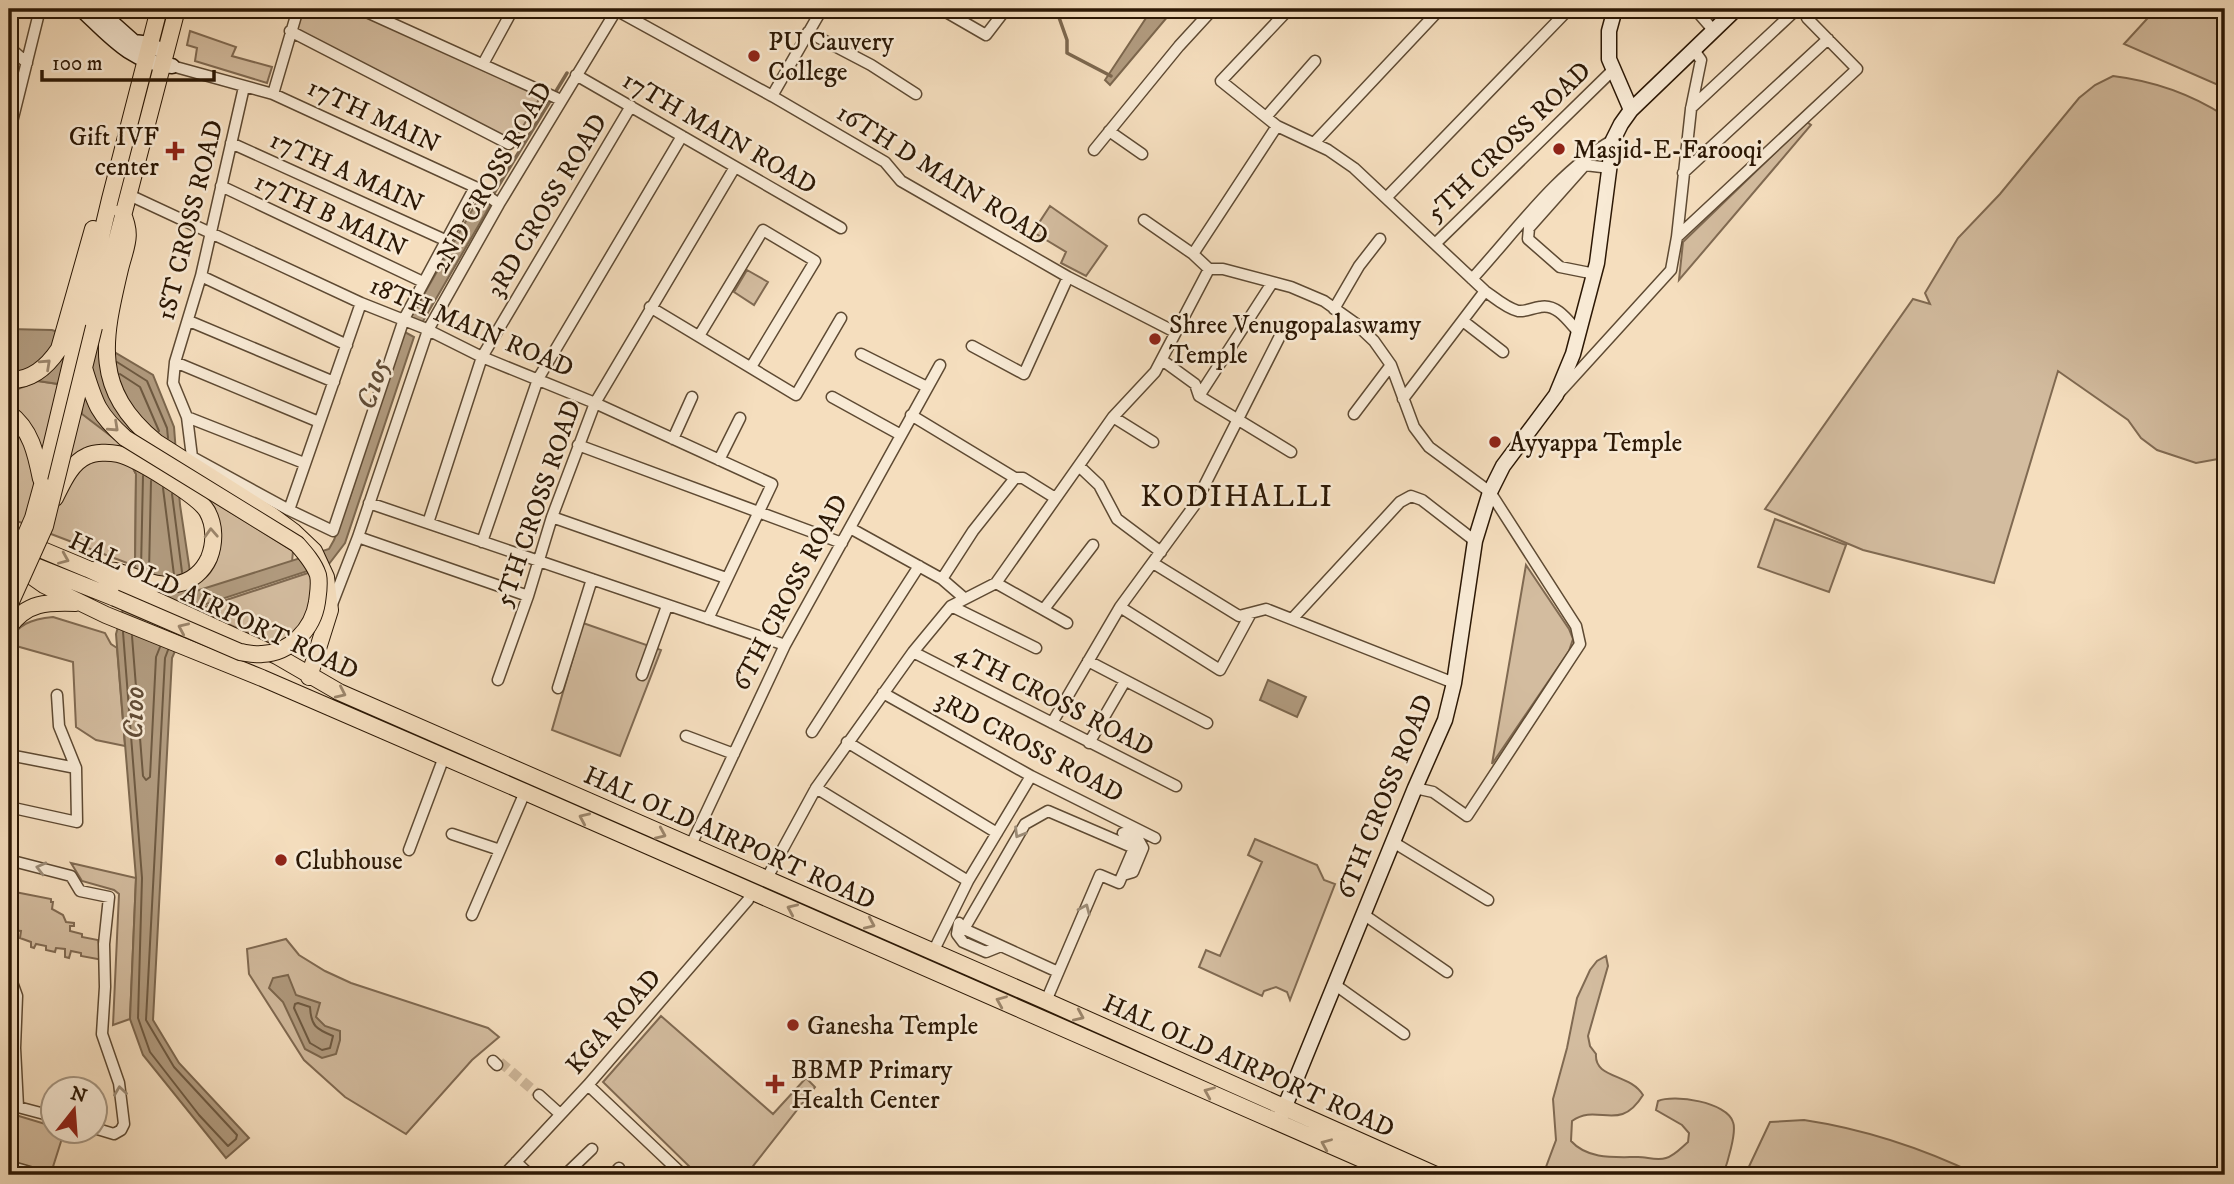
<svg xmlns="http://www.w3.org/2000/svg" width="2234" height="1184" font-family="'IM FELL DW Pica',serif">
<rect width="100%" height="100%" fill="#f5debe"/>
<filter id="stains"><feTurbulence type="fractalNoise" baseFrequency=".00286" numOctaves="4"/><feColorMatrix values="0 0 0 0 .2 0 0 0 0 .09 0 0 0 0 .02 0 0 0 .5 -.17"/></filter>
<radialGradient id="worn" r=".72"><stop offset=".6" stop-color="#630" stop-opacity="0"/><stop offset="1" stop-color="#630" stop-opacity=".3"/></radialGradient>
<path fill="#d3bc9f" stroke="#806a52" stroke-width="2" d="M304,9H350L541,96L512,145L296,30Z
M2156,9H2225V88L2124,44Z
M190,31L236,47L232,56L272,67L267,83L195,61L197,48L187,45Z
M2113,76C2154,81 2191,94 2225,116V455L2218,459L2196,463L2157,450L2141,438L2128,420L2058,371L1994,583L1863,550L1765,509L1913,299L1930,304L1925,293L1958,238L2000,194L2079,98L2095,85Z
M1807,122L1811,125L1679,280L1683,242Z
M1050,206L1107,246L1086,276L1061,263L1066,252L1033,232Z
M747,270L768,282L754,305L734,292Z
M38,381L78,387L120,443L136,474L135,566L9,518V389H18Z
M203,495L293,551L292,562L193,593L191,585C220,577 226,538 216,513C213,507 207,501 203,495Z
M1775,519L1846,545L1829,592L1758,567Z
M1526,565L1569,629L1573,639L1569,651L1492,764Z
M314,571L313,624L296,654L196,610Z
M53,617L105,633L111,644L117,648L125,746L96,740L76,727L73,662L9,644C15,624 33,619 53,617Z
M583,623L661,650L620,756L552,730Z
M1255,839L1317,865L1324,880L1335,884L1290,1000L1287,992L1276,987L1264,991L1262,996L1199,967L1206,950L1220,956L1262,862L1248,855Z
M71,863L136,878L130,1019L113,1025L119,894L114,890L82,881Z
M15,892L51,899V902H53L52,909L63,915L66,922L74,923V926H70V931L82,934V937L98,940L103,960L81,956V953L71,951L69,958L65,957V949L56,948L55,952L46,950V946L36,944L34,948L31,947V942L20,938L21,931L9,930V894L14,895Z
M286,939L299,955L325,971L351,983L488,1028L499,1037L472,1060L406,1134L345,1097L304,1060L249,974L247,949Z
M1606,956L1608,966L1588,1036L1590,1046L1596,1054C1594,1079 1630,1073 1643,1095C1619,1134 1598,1102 1572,1121L1571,1141C1588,1160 1616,1157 1638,1157C1647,1157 1657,1161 1666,1158C1674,1156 1681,1148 1688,1142L1689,1133L1682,1125L1656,1110L1658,1101C1674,1094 1727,1102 1733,1122C1737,1132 1727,1164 1723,1175H1543L1556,1140L1553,1099L1567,1048L1577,998L1590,970L1597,961Z
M661,1016L773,1114L806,1078L815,1087L746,1175H698L603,1082Z
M9,1113L52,1126V1132H64L51,1173L9,1161Z
M1804,1120C1864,1129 1924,1149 1978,1175H1745L1770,1122Z"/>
<path fill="#b19b7f" stroke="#7c674e" stroke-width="2" d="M1152,9H1174L1110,85L1105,80Z
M479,198L491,204L422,323L411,317Z
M9,329L52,330L109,349L153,375L174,427L180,505L193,592L329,549L334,540L350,497L403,331L414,337L345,543L329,564L194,608L172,658L153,1020L179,1063L249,1138L226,1158L143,1055L130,1019L136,878L116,634L135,566L136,474L120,443L82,414L78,387L38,381L9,369Z
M1268,680L1306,697L1297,717L1260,700Z
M288,975L296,995L320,1003L316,1017L325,1026L340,1031V1040L336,1054L322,1058L305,1049L283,1002L269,988L273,978Z"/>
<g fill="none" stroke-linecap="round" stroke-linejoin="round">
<path stroke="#6e5a42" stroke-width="2" d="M117,362L147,381L167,428L168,438
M120,374L140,387L159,431
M163,488L174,575
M172,494L182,572
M141,569L143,476
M149,572L151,481
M123,632L142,878L138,1018L150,1052L199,1115L228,1146L236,1139L237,1135L174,1067L146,1020L165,658L168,650
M132,636L143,776L146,780L150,777L156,657L160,647
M298,1003L310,1007C311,1026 316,1029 333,1036L330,1048L322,1050L310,1043L294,1008L295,1004Z"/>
<path stroke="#7c674e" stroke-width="3.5" d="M1056,9L1067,40V53L1111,76
M491,198L567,73"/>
<path stroke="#cdb699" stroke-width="10" stroke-dasharray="10 5" stroke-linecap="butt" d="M500,1062L539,1095"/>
<g stroke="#5e4a33" stroke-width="13">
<path id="street" d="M360,9L561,100
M496,9L510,15
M941,9L986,35L1006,9
M1289,9L1221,81L1277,126L1328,150L1354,168L1485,291C1495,298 1506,308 1518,311C1526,312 1532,308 1540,307C1557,303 1569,322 1579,333
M1695,9L1714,31
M616,10L772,96L885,162L901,181L1068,277L1175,332
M290,31L509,144
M808,32L871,65L916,94
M9,47L27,63
M483,64L513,9
M172,66L273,94L475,187L499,204
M576,75L841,228
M244,87L201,276L175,362L173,383L187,417L192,457L289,510L333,531L404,319L475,187
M273,94L298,9
M772,96L822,9
M1691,108L1797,9
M1266,117L1315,61
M1109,131L1142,154
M9,134L40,9
M231,143L445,240
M1314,143L1440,9
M1094,150L1179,46L1213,9
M1683,173L1828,39
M221,186L423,282
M127,194L361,303L424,328L482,357L595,403L772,484L708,619
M1386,198L1569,9
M1144,220L1193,254
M1677,237L1857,69L1807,18
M1436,243L1612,71
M1209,269H1223L1291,287L1324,301L1355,323L1374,341L1391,365L1414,427L1429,447L1490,492L1576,626L1580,644L1467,816L1433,792L1415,788
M1595,274L1560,267L1528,239L1529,228L1585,165L1610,168
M201,276L347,345
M1472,279C1515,232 1558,171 1613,140
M650,307L796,395L841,318
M1334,309L1359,266L1380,239
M189,321L334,382
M1463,321L1503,352
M699,336L763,230L815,261L751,367
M972,346L1024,374L1068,277
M861,354L927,387
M1162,360L1195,384L1199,396L1291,452
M175,362L319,422
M1560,392L1671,270L1677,237L1691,109L1701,60L1694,50
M1199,396L1272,283
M832,397L901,435
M1403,399L1485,291
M1354,414L1391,365
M911,415L1015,478H1023L1052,496H1057
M187,417L304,463
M1113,417L1153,442
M673,439L692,397
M578,445L842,543
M719,460L740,418
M1080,467L1099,485L1117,519L1161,552
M369,503L785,645
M289,510L361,303
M552,517L726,578
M428,523L482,357L631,106
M850,528L942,579L964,598
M358,537L528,596
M482,542L538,379L682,136
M1153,563L1239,616L1266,609L1454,683
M942,579L973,531L1015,478
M996,583L1067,623
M951,606L1036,648
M331,607L358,537L428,330L499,204L617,9
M1120,607L1220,670L1251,613
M1044,609L1093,545
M1293,618L1400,502L1411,496L1422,500L1475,541
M913,652L1176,786
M1088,661L1207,723
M642,675L667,606
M498,680L528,596L552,517L595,403L735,167
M558,688L592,579
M883,693L1031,776L1155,838
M1052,723L1120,607L1194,506L1281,334
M812,732L919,566
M686,736L734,754
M847,742L997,833
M1089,743L1125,681
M9,755L76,768
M816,788L968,881
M9,807L77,822L76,768L59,726L57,695
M452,834L500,850
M1393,842L1488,900
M690,847L785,645L940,365
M409,850L444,757
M9,860L71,876L80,891L109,897L104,944L105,987L102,1034L119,1083L124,1124L121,1130L114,1134L94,1128
M1123,875L1133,872L1143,848L1138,839L1123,833
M767,878L816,788L913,652L951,606L996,583L1113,417L1155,372L1209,269L1193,254L1277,126
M1363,914L1447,972
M472,915L525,792
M959,923L957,934L963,942L986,952L1001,946
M933,952L968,881L1031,776
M9,974L17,996L15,1048L18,1107L52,1116
M1334,984L1404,1034
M1046,1001L1100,875L1119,883L1134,848L1048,811L1025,824L964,929L1058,972
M493,1061L497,1065
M588,1085L683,1175
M539,1095L560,1114
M516,1162L530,1175
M9,1166L40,1175
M504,1175L588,1085L748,900L751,891
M565,1175L592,1149
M613,1175L619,1168"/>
</g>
<g stroke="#2c1805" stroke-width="17">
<path id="secondary" d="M81,9C108,34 132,64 172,66
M97,9L134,42L150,44L158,49
M1615,9L1609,31V59L1631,110
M1281,1116L1415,788L1445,720L1454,683L1475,541L1490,492L1503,466L1556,395L1573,354L1597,263L1613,140L1621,124L1631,110L1736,9"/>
</g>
<g stroke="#2c1805" stroke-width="18">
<path id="primary" d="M122,212C133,236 126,245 120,269C103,341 92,389 156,442L271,515L294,532L314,551L326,577L330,610L309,677
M94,327L177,9
M9,380C31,381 47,367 59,349L93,229
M9,413C31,429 36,454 41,479
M42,485L110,199L159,9
M55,498C63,482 71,463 87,456C95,452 109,452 118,454C136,458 198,496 207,511C215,525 215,543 209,558C203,571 192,581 177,584C155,588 137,576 115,571C109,570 101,570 94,570
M9,536L88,569L277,656L339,692L1046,1001L1436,1175
M20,560L115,598
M14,564L44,585L106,615L262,678L525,792L1398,1175
M9,627C27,602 47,602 76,603"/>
</g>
<use href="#street" stroke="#f8ead5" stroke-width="10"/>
<use href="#secondary" stroke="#f8ead5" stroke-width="14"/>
<use href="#primary" stroke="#f5debe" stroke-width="16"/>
<g stroke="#2c1805" stroke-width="18" stroke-linecap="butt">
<path id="primary-bridge" d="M84,368C95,403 97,413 125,438L297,544C305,553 314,563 318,575C320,584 318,594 317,602C313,629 290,653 262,654C255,655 247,653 240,652L115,598
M9,574L33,518L42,485
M9,606L45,526L94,327"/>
</g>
<use href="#primary-bridge" stroke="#f5debe" stroke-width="16"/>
</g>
<defs><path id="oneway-chevron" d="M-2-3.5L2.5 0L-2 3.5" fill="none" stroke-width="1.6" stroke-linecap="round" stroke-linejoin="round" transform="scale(1.75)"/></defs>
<g stroke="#9b856b">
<use href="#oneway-chevron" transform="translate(46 364) rotate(-43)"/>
<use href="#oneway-chevron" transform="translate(114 427) rotate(43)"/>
<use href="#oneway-chevron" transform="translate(211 533) rotate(-93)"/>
<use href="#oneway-chevron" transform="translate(64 559) rotate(23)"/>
<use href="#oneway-chevron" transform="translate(183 628) rotate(-156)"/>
<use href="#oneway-chevron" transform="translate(341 693) rotate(25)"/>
<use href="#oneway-chevron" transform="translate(584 818) rotate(-156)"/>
<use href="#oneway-chevron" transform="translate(661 834) rotate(24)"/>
<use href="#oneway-chevron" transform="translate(792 909) rotate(-156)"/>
<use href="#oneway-chevron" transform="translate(870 924) rotate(24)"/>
<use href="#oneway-chevron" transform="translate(1001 1001) rotate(-157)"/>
<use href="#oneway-chevron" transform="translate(1079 1016) rotate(24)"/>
<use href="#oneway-chevron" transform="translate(1209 1092) rotate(-157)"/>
<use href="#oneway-chevron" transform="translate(1326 1144) rotate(-157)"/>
</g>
<g stroke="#9c8c77">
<use href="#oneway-chevron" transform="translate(1019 833) rotate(121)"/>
<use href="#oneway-chevron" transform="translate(41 868) rotate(-166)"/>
<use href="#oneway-chevron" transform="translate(1085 909) rotate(-67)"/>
<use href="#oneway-chevron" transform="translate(120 1091) rotate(-98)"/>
</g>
<g fill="#8f2418" stroke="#f8ead5" stroke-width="2.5">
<circle cx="754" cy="56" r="7"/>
<circle cx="1559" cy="149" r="7"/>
<path d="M171.5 140.5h7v7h7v7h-7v7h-7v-7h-7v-7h7z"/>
<circle cx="1155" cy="339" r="7"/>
<circle cx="1495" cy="442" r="7"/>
<circle cx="281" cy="860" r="7"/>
<circle cx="793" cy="1025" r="7"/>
<path d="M771.5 1073.5h7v7h7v7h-7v7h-7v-7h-7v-7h7z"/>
</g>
<g text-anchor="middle" stroke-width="5" stroke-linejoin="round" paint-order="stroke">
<g font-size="26" fill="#2c1805" stroke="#f8ead5" text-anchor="start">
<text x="768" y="50">PU Cauvery<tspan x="768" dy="30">College</tspan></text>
<text x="159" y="145" text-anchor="end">Gift IVF<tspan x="159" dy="30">center</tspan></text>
<text x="1573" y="158">Masjid-E-Farooqi</text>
<text x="1169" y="333">Shree Venugopalaswamy<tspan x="1169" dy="30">Temple</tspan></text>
<text x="1509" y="451">Ayyappa Temple</text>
<text x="295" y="869">Clubhouse</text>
<text x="807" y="1034">Ganesha Temple</text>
<text x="791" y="1078">BBMP Primary<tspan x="791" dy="30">Health Center</tspan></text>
</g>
<g font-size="26" fill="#2c1805" stroke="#f8ead5">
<text transform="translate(374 115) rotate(25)" y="9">17TH MAIN</text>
<text transform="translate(720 132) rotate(30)" y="9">17TH MAIN ROAD</text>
<text transform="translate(1508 141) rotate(-44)" y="9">5TH CROSS ROAD</text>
<text transform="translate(347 171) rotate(24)" y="9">17TH A MAIN</text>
<text transform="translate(943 174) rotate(32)" y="9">16TH D MAIN ROAD</text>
<text transform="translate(491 177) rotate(-60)" y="9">2ND CROSS ROAD</text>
<text transform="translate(546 205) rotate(-59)" y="9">3RD CROSS ROAD</text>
<text transform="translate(331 214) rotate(25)" y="9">17TH B MAIN</text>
<text transform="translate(189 220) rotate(-76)" y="9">1ST CROSS ROAD</text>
<text transform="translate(472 326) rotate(23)" y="9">18TH MAIN ROAD</text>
<text transform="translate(537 503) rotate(-71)" y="9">5TH CROSS ROAD</text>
<text transform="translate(789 592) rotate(-62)" y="9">6TH CROSS ROAD</text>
<text transform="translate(214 605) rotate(25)" y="9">HAL OLD AIRPORT ROAD</text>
<text transform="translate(1055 699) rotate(27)" y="9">4TH CROSS ROAD</text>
<text transform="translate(1030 746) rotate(28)" y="9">3RD CROSS ROAD</text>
<text transform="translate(1384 796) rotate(-68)" y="9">6TH CROSS ROAD</text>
<text transform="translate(730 837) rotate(24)" y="9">HAL OLD AIRPORT ROAD</text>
<text transform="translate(613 1021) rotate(-49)" y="9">KGA ROAD</text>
<text transform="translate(1249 1065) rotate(24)" y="9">HAL OLD AIRPORT ROAD</text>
</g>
<g font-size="28" font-style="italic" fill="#614c36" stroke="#f8ead5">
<text transform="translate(372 384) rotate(-71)" y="10">C105</text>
<text transform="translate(133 713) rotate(-88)" y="10">C100</text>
</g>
<g font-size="30" letter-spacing="2" fill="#2c1805" stroke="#f8ead5">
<text x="1237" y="506">KODIHALLI</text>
</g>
</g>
<rect width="2234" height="1184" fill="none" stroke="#f5debe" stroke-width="35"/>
<rect x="10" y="10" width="2213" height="1163" fill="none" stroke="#2c1805" stroke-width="3.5"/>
<rect x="18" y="18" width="2199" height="1149" fill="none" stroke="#2c1805" stroke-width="2"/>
<g transform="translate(74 1110) rotate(17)"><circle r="33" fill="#f8ead5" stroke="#a69682" stroke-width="2"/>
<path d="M0-5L12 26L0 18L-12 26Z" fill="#8f2418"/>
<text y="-10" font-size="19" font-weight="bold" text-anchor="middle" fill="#2c1805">N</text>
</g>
<path d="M42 70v10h172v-10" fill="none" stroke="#2c1805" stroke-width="3.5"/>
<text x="52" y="70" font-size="21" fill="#2c1805" stroke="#f8ead5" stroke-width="5" paint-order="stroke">100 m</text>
<rect width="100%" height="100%" filter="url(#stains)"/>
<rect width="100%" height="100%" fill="url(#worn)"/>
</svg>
